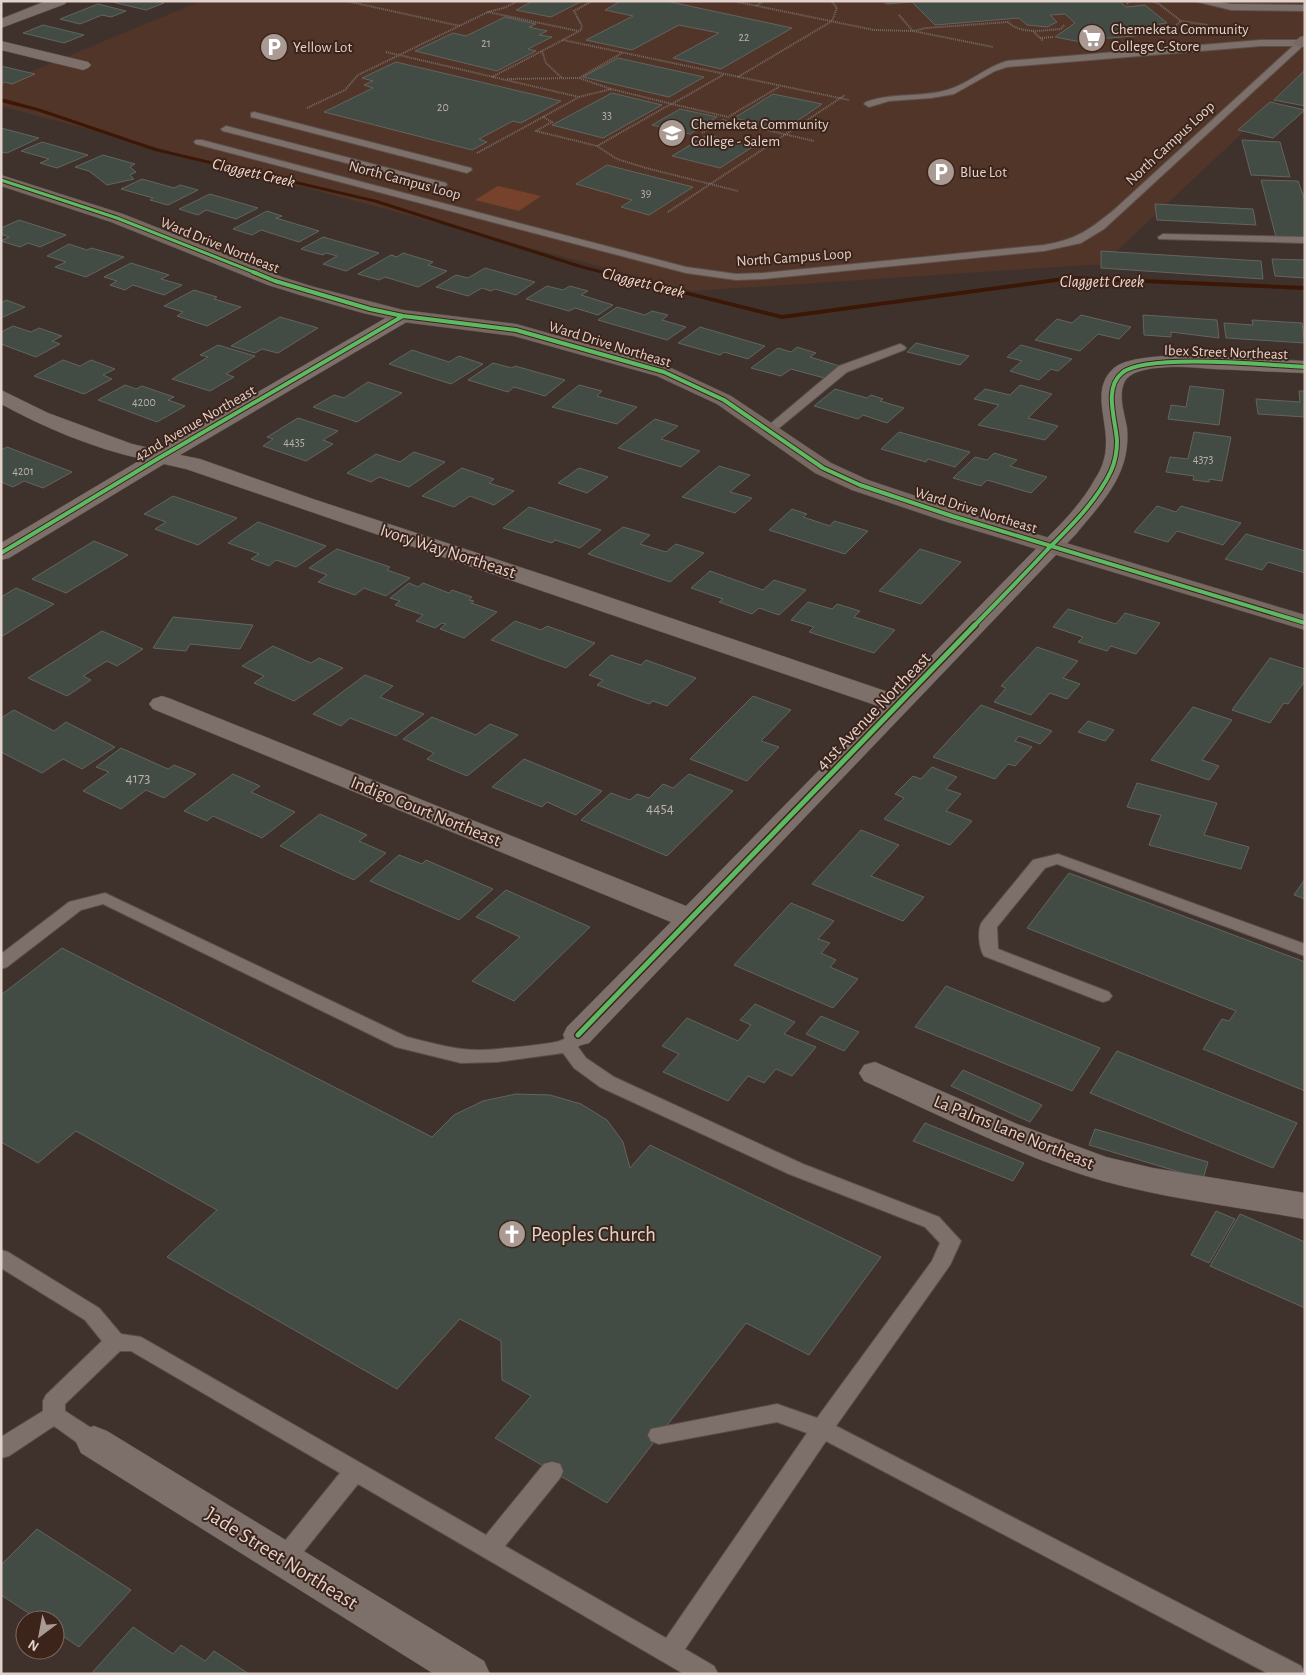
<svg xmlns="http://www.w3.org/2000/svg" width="1306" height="1675" font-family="'Alegreya Sans',sans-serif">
<rect width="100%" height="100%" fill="#3f322c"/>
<path fill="#523529" d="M201,1H1305V74L1103,264L692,291L1,106V84Z"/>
<path fill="#77422c" d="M498,186L541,196L519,211L475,200Z"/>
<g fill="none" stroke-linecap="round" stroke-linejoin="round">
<path fill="#3d1706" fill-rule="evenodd" d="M1,98L41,109L159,149L377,200L584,266L782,315L1071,276L1305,286V290L1071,280L782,319L580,268L373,202L155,151L37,111L1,102Z"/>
</g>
<path fill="#424c44" stroke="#63645e" d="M108,1H158L164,3L146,10Z
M533,1H582L551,17L516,10Z
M621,1H666L792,28L721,69L673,58L719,33L679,25L632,50L586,40L633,16L605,10Z
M884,1H1119L1126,7L1145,5L1167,23L1159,24L1170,33L1097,39L1091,44L1055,37L1075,23L1065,14L1050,15L1057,22L1047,27L1027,25L1019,18L935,25L912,2L886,4Z
M98,4L126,11L111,17L102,15L80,24L60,19Z
M505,17L536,24L529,27L547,31L539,35L552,37L528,49L536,51L497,71L415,51L453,33L466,36Z
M43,25L84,35L64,43L23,33Z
M618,58L704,77L669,97L583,77Z
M396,62L561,101L521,123L513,121L479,139L487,142L472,150L324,112L373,88L364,85L373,81L362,78Z
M1,66L35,74L12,84L5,82L1,84Z
M1305,70V106L1274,100Z
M612,93L662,105L603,138L552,125Z
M773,94L822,104L784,130L734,118Z
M1270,102L1305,110L1273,138L1238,130Z
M680,109L717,117L690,134L652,125Z
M1,128L39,138L7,153L1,152Z
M707,135L754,146L720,168L672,156Z
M1242,140L1280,142L1290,177L1251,175Z
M42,142L88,155L57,168L40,163L49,159L21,151Z
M103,155L135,164L130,167L136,172L130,175L134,179L107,185L89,171L75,167Z
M607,165L693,187L649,215L621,207L632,200L576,184Z
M142,179L174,188L180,185L198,190L168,205L150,200L153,198L121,189Z
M1261,180L1298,181L1305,200V238L1276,237Z
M210,194L258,208L236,219L206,210L198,215L179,209Z
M1155,204L1253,209L1256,225L1157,220Z
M267,211L282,216L276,218L319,231L299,242L261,230L252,235L233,229Z
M19,220L66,235L40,247L28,243L20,247L1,241L9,237L1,234V228Z
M323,237L379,253L346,271L323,264L337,256L326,253L323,255L301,249Z
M69,244L87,250L91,248L124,257L86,277L55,267L66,262L47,256Z
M1101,251L1261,261L1263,279L1101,268Z
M403,253L433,262L428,265L447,271L418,287L385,277L379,280L358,274L391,255L397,257Z
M1272,259L1305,260V278L1275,276Z
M131,263L169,275L161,279L182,285L164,295L133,285L125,290L110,285L117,281L104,277Z
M485,268L535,282L516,295L495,289L491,291L482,288L468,296L436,287L456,275L468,278Z
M547,286L563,290L570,286L588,291L581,295L613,305L598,315L575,308L569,311L526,299Z
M194,290L217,297L214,299L241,307L207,326L177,316L183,312L164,306Z
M6,300L25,307L1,318V303Z
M617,307L645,315L652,311L668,315L662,320L686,327L667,340L598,320Z
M1081,315L1131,327L1119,339L1098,334L1080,351L1035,340L1057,319L1072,323Z
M1143,315L1217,320L1219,338L1171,332V337L1144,335Z
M280,317L318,328L278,353L262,349L255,353L231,346Z
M1252,320L1302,323L1305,343L1226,338L1224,323L1253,325Z
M13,326L31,332L39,328L62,336L52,341L60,344L36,357L1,344V332Z
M700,327L765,346L748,359L724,352L720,355L678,343Z
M916,343L969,356L960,365L907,352Z
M218,345L255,356L226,374L234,377L210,391L172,379L208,357L200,355Z
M1021,345L1072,359L1058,371L1051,369L1039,380L1010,371L1022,361L1007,357Z
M797,347L816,353L810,357L843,367L828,379L791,369L781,376L751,368L778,348L791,352Z
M412,350L449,362L459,356L483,364L451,384L389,364Z
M63,360L80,366L91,360L115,369L103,375L112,379L84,394L34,376Z
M493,363L512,368L515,366L565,380L545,396L514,387L508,392L468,380Z
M368,382L402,393L357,422L313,407L334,395L344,398Z
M125,385L136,389L142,386L174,397L168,400L185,406L157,422L98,400Z
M579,385L602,391L597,396L637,407L617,424L552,407Z
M1020,385L1052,394L1028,418L1058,426L1045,440L978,425L999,405L974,399L985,389L1010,395Z
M1190,386L1224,390L1219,425L1168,419L1171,405L1186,407Z
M835,389L867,398L871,395L883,399L880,401L904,408L887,423L863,415L858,419L814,406Z
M1299,391H1305V417L1258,414L1256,399L1300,402Z
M298,418L338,431L323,440L333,444L306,461L263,446L273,439L267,437Z
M655,419L678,426L661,439L700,451L681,467L618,448Z
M899,432L970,452L955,467L928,459L926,462L881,449Z
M1194,432L1231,437L1222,481L1209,479V482L1193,480L1194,476L1166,472L1170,457L1188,459Z
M7,447L72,472L43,488L24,481L13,487L1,482V450Z
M414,452L445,462L409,487L379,477L371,482L347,473L376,454L400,462Z
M994,453L1017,460L1010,466L1047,477L1031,493L987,480L981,486L953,478L975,457L987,460Z
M719,466L750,475L730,492L752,498L735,513L682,497Z
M462,468L494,479L489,483L514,491L494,505L470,496L454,507L422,496Z
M579,468L608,477L587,493L558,483Z
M173,496L237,518L198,545L155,529L166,522L144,514Z
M1157,506L1176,512L1181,506L1241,523L1223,545L1177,531L1168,542L1134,532Z
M529,507L601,530L580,548L555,540L552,543L503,528Z
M792,509L807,514L803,517L830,526L834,521L868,531L845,554L769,530Z
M258,522L326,546L296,567L276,560L269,566L251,559L259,554L228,543Z
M623,527L650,535L640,544L666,552L676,544L704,553L670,582L588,554Z
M1246,534L1305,551V573L1268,562L1262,570L1225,559Z
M94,541L128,555L66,593L32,579Z
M337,549L390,567L387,570L410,578L386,596L364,588L355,595L318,582L327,575L309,568Z
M920,549L961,562L921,604L879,591Z
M710,571L763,590L774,580L806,590L779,615L759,608L752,614L719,602L723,599L691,588Z
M409,583L418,587L423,583L449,593L452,590L472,597L469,600L474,601L471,603L497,612L464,638L440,629L446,624L442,623L435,628L416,621L423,615L395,605L400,601L390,598Z
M16,588L54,604L1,637V597Z
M808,602L832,609L837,604L860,611L854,617L895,630L874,653L809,632L814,627L791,620Z
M1068,609L1116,624L1125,613L1160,623L1136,654L1111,646L1107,651L1078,642L1083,637L1053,627Z
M173,617L253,625L240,649L190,644L186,651L153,648Z
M515,621L541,630L547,626L595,643L566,668L491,640Z
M102,631L143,649L117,666L107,661L83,676L91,680L67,696L28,678Z
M273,646L311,663L319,658L343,668L294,701L254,683L264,676L242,666Z
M1037,647L1078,661L1063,678L1080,684L1067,699L1050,693L1031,715L994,702L1006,688L1001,686Z
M611,655L641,665L646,660L696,678L667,706L653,701L649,704L597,685L603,680L589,675Z
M1270,658L1305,669V681L1288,704L1284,703L1270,723L1232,710Z
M365,675L393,686L380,697L424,714L396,736L350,718L341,726L313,714Z
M753,696L791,710L761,741L779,747L747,781L690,759Z
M981,705L1052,731L1040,744L1019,736L1015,741L1032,747L1015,766L1008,764L995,779L933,757Z
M1193,707L1232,720L1202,760L1219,766L1209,780L1151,760Z
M14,710L54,731L66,722L115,747L82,769L63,759L42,773L1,752V718Z
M432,717L476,735L490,724L518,735L467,776L427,759L434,753L403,739Z
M1088,721L1114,730L1105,741L1078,732Z
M121,748L168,769L174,765L196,774L164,798L146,790L121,809L83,791L109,772L96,767Z
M524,759L602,791L576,815L547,802L542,807L492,787Z
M932,767L957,777L946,789L961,794L946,811L972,821L950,845L884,819L904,798L895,794L913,776L921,779Z
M233,774L260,786L251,792L295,812L262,838L213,816L207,821L184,811Z
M689,774L733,791L667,856L581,820L611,793L630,800L637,794L649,798L663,784L673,788Z
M1137,783L1217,803L1204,835L1249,847L1241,869L1149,845L1161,815L1127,807Z
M320,814L367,835L359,841L386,853L354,880L280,846Z
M861,830L899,845L871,876L924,897L903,921L812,884Z
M399,855L422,864L426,860L493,889L459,920L370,881Z
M1069,873L1305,962V1091L1203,1049L1222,1019L1229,1021L1236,1011L1027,928Z
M1305,879V899L1294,895Z
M506,890L590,927L514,1001L472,981L520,937L476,917Z
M791,903L834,921L818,939L830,943L821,953L836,960L830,967L858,979L833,1008L734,965Z
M62,948L432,1137L454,1115L483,1101L516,1094L550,1095L581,1104L607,1120L623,1142L630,1168L650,1145L881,1257L809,1355L746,1323L607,1503L495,1438L531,1396L502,1380L501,1341L460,1319L397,1389L167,1257L217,1210L76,1131L38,1163L1,1142V995Z
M946,986L1100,1048L1072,1091L915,1027Z
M755,1004L795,1022L784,1034L816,1047L792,1076L776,1069L764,1083L748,1076L728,1101L663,1072L679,1054L662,1046L687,1018L738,1041L751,1025L740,1020Z
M821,1016L859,1032L844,1051L806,1034Z
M1117,1051L1297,1123L1273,1168L1090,1093Z
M963,1070L1042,1105L1030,1122L951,1086Z
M925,1123L1024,1163L1013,1181L913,1141Z
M1095,1129L1208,1162L1203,1179L1089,1145Z
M1216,1211L1235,1219L1209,1263L1191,1255Z
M1240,1214L1305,1242V1308L1210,1266Z
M37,1529L131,1590L79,1647L55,1631V1620H39L1,1595V1565Z
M133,1627L173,1654L181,1645L205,1661L214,1651L249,1674H91Z"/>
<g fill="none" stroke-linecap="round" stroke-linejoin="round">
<g stroke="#5b504a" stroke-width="2">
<path id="lane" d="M1194,1H1214L1231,4L1305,5V11L1231,10Z
M1261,40H1301L1304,41L1305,44L1104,229L1081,243L1044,251L763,279L736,280L686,273L196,144L194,142L196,140H202L686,267L736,274L763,273L1044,245C1076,240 1091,229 1115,209L1293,46H1261L1007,67L995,71L954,94L931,98L889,101L869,107L864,104L866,102C894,92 921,98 947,90C969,84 985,67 1007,61Z
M254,112L471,168L472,170L467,173L251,117V113Z
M226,126L446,183L447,185L442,188L223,131L221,129Z
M1163,234L1305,237V243L1159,239L1158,237Z
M900,344L904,346L906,348L904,350L847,372L773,433H765L763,430L839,366Z
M1058,854L1305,944V956L1057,864L1045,868L997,927L998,949L1109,992L1112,996L1109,1000L1103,1002L1097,1000L984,956C979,949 977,929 982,922L1033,860Z
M105,893L407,1037C440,1045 464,1053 498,1049C508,1048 555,1044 562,1040C572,1036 571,1027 584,1031L587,1035L578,1047L586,1058L614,1077L803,1164L939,1217L961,1241L950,1265L836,1426L1301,1666L1305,1674H1269L826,1441L685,1649L714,1666L718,1674H684L358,1484L292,1566L284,1569L276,1566L273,1559L276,1552L340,1473L131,1351H120L65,1404V1411L102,1435L105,1442L102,1449L94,1451L86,1449L54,1426L9,1456L1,1458V1437L43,1411V1401L46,1395L102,1341L85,1320L1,1268V1250L8,1252L99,1308L121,1334L141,1337L486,1535L544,1464L552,1462L560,1464L563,1471L560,1478L505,1546L666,1638L807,1433L777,1422L659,1444L651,1441L648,1435L651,1429L777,1404L817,1418L932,1261L940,1243L925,1227L789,1174L600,1087L574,1068L563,1053L497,1062L461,1063L396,1047L103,904L81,910L7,967L1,969V954L69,902Z"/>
</g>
<g stroke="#5b504a" stroke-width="1">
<path id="street" d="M46,1H67L65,4L1,28V19Z
M1,41L88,62L91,65L88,68L83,70L1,50Z
M403,310L410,312L413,316L410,320L180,455L200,459L313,499L547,576L894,694C936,651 978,608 1021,564C1046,538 1077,512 1095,479C1102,469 1106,456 1106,444C1107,418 1091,388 1114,368C1141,346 1267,359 1305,361V373C1274,372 1244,370 1214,369C1199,368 1183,366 1168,367C1155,368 1130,369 1124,383C1118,397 1125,415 1127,428C1131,474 1103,501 1076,534L589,1043L578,1046L567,1043L563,1035L567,1027L671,922L153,709L149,704L153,699L162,696L171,699L686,906L881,707L186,469L164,464L9,558L1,560V543L142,459C93,448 45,428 1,404V390L48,413L132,444L158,450L396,312Z
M875,1062L1017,1124L1106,1157L1153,1168L1305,1193V1219C1238,1207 1168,1199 1103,1181C1020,1157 942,1116 864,1081L859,1073L864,1065Z
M94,1426L107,1431L484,1661L490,1674H434L81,1453L76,1442L81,1431Z"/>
</g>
<g stroke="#5b504a" stroke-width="1">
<path id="secondary" d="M1305,36V47L1296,46L1293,43L1300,37Z
M1,175L123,214L282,277L314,287L403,310L516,324L671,368L731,396L831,463L868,480L960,511L1305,615V630L944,521L852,490L815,473L717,404L657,376L514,336L403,322L363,313L300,295L268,285L111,222L1,186Z"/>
</g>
<path stroke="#756b66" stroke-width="2" stroke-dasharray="1 1" stroke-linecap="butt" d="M346,1L460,26
M518,1L504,8L488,12L578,31
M592,1L574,11L582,26L581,30L563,40L849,100
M733,1L874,30L913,31L993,47
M1151,1L1159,4L1181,21L1208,25
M1127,4L1130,1
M756,6L764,1
M899,15L913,31L926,28L1008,22C1021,35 1045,30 1061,29L1064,25
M1178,29L1175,26L1181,21
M1033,31L1043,41
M1040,38L1054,37
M542,51L546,63L562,78
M386,52L579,97
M622,53L579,78L611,89L672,104
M723,75L672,104L728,117L779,87
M492,77L563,40
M738,77L832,21L837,8L831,1
M507,79L579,78
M611,89L579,97L543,117L552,122L536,131L597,146L617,159L646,168L738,191
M307,108L345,90L358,75L488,12
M723,120L814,141
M702,133L723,120
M597,146L671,104
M477,153L543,117
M668,212L845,95"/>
<use href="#lane" fill="#7d706b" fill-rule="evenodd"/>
<use href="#street" fill="#7d706b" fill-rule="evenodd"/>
<use href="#secondary" fill="#776962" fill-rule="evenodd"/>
<g stroke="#3c241a" stroke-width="5">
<path id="cycleway-far2" d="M1,180L117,218L256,273"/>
</g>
<g stroke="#3c241a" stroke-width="6">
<path id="cycleway-far1" d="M253,272L275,281L370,309L403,316L516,330L664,372L724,400L823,468L860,485L952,516L1305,623
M1,553L159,458L403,316
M973,627C998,601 1023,576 1047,550C1070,527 1097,501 1111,471C1115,462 1117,451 1117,441C1116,421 1103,388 1122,373C1145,353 1270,365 1305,367"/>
</g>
<g stroke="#3c241a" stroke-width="8">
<path id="cycleway" d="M578,1035L975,625"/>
</g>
<use href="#cycleway-far2" stroke="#5cba63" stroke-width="3"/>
<use href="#cycleway-far1" stroke="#5cba63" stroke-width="4"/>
<use href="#cycleway" stroke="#5cba63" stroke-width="5"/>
</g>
<defs>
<g id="supermarket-disc" transform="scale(1.4375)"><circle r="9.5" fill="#a99a93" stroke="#3c241a"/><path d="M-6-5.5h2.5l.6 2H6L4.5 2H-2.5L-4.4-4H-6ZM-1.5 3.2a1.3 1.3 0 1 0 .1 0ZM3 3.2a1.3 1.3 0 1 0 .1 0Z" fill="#fff"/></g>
<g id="parking-disc" transform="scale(1.4375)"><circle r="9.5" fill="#a99a93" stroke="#3c241a"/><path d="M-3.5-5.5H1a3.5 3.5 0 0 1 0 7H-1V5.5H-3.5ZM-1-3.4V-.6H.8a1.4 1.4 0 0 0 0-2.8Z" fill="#fff"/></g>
<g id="university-disc" transform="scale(1.4375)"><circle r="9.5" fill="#a99a93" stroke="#3c241a"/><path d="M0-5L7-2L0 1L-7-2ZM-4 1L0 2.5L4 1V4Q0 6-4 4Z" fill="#fff"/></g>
<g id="church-disc" transform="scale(1.4375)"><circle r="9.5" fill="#a99a93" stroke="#3c241a"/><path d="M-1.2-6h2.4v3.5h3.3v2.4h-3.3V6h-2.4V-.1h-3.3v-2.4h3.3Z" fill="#fff"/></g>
</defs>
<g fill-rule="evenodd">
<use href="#supermarket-disc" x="1092" y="38"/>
<use href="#parking-disc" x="274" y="47"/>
<use href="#university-disc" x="672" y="133"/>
<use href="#parking-disc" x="941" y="172"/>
<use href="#church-disc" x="512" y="1234"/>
</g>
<g text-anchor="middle" stroke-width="4" stroke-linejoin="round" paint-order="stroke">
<g font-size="12" fill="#bab0a9">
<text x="744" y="41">22</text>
<text x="486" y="47">21</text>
<text x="443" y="111">20</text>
<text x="607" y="119">33</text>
<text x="646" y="197">39</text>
<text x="144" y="406">4200</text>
<text x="294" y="446">4435</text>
<text x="1203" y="463">4373</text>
<text x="23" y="475">4201</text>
</g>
<g font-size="15" fill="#e2d2cb" stroke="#3c241a" text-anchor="start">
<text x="1111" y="34">Chemeketa Community<tspan x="1111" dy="17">College C-Store</tspan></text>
<text x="293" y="52">Yellow Lot</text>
<text x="691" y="129">Chemeketa Community<tspan x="691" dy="17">College - Salem</tspan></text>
<text x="960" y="177">Blue Lot</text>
</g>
<g font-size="15" fill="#e2d2cb" stroke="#3c241a">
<text transform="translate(1170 143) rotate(-43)" y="5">North Campus Loop</text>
<text transform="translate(405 180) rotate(15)" y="5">North Campus Loop</text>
<text transform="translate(220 245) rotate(22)" y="5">Ward Drive Northeast</text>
<text transform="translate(794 257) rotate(-4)" y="5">North Campus Loop</text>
<text transform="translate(610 344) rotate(17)" y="5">Ward Drive Northeast</text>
<text transform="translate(1226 352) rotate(2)" y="5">Ibex Street Northeast</text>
<text transform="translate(195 423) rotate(-30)" y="5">42nd Avenue Northeast</text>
<text transform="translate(976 510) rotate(17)" y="5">Ward Drive Northeast</text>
</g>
<g font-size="15" fill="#bab0a9">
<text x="138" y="783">4173</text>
<text x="660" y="813">4454</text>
</g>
<g font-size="16" font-style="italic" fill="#f4dcd2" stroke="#3c241a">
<text transform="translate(254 172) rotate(13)" y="6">Claggett Creek</text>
<text x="1102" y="287">Claggett Creek</text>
<text transform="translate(644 282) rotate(14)" y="6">Claggett Creek</text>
</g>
<g font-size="18" fill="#e2d2cb" stroke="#3c241a">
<text transform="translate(448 551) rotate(18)" y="6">Ivory Way Northeast</text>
<text transform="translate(873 711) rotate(-46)" y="6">41st Avenue Northeast</text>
<text transform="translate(426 811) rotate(22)" y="6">Indigo Court Northeast</text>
<text transform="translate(1014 1132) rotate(22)" y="6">La Palms Lane Northeast</text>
</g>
<g font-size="21" fill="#e2d2cb" stroke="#3c241a" text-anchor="start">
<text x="531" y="1241">Peoples Church</text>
</g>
<g font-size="21" fill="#e2d2cb" stroke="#3c241a">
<text transform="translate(282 1558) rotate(32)" y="7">Jade Street Northeast</text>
</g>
</g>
<rect width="1306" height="1675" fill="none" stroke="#e2d2cb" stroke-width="5"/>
<g transform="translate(40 1635) rotate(212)"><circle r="24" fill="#3c241a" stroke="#7e6a61"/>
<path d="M0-4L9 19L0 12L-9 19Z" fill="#a99a93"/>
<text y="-8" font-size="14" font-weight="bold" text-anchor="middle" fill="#e2d2cb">N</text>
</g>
</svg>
